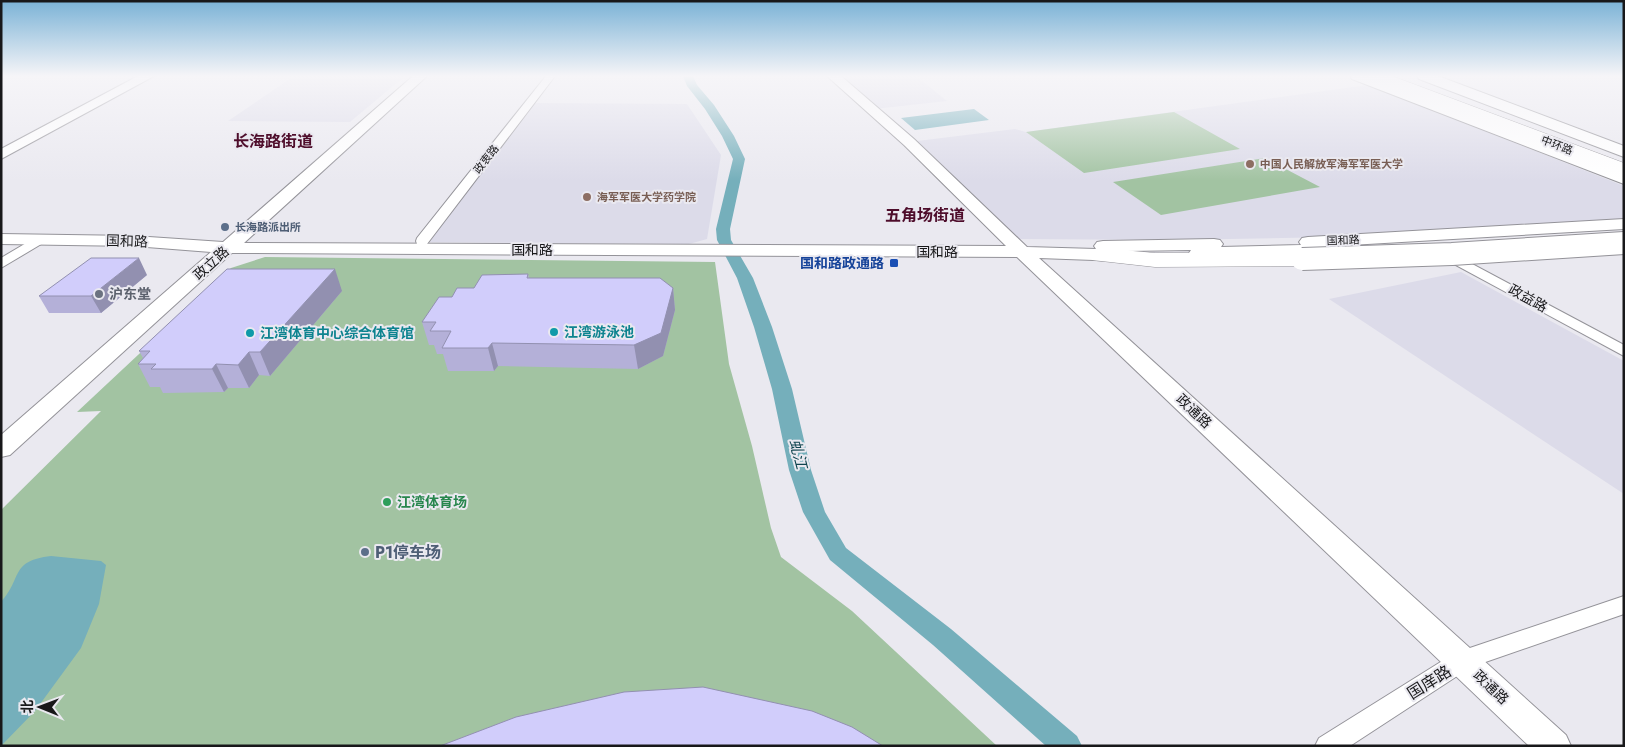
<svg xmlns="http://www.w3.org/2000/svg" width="1625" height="747" font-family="Jost,'Noto Sans SC',sans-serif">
<rect width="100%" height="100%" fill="#eae9f0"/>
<path fill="#dcdbe9" d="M294,76H405L350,122L228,121Z
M838,76H916L947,101L874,109Z
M1368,85L1624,186V219L1334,237L1172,240L1008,239L909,142L1015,129L1026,132Z
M531,103L687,104L721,155L707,239L689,244L424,242Z
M1461,272L1624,361V494L1329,299Z"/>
<path fill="#a2c3a2" d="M1174,112L1240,149L1084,173L1026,132Z
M1265,158L1320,187L1161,215L1113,182Z
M265,257L715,262L729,364L752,446L771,528L781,557L852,611L997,746H1V510L101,411L77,412L231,268Z"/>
<path fill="#75afbb" d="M974,109L989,120L915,130L901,118Z
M51,556L101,561L106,565L99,604L81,648L35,711L1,746V602C23,578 9,561 51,556Z"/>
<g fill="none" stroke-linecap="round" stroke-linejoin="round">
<path fill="#75afbb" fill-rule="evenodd" d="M683,76H693L697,85L714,105L734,136L745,159L730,229L731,240L753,278L772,327L792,389L811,470L825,512L846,548L951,629L1077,736L1082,746H1046L933,645L830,560L803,512L789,470L772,389L754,327L737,278L717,240L716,229L733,159L722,136L705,109L687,86Z"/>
<g stroke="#949399" stroke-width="2">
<path id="street" d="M546,76H555L427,244H417L416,241L417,238Z
M38,236L44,240L43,243L1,268V258Z
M1446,250L1624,345V356L1441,257L1439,254Z
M1624,596V614L1471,667L1350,746H1315L1319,738L1455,653Z"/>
</g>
<g stroke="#949399" stroke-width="2">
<path id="secondary" d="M138,76H154L1,159V149Z
M413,76H427L244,243L1006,246L904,145L827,76H841L914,139L1027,247L1096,249L1094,246L1097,242L1103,241L1214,239L1220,240L1223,244L1221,247L1301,245L1299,242L1302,238L1308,237L1624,219V229L1333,246L1335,250L1332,254L1326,255L1198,259L1191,257L1189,253L1191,250L1127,251L1130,255L1128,259L1121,261L1039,258L1566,735L1571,746H1529L1017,257L232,253L10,455L1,457V435L211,252L134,246L1,244V234L134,236L223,242Z"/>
</g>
<g stroke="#949399" stroke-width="2">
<path id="primary" d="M1350,76H1371L1624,172V184L1352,79Z
M1417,76H1438L1624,146V157L1419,79Z"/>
</g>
<g stroke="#949399" stroke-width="1">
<path id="highway" d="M1371,76H1392L1624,163V176L1373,79Z
M1100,248L1155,253L1302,252L1310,254L1313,259L1310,264L1302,266L1155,267L1092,260L1089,255L1092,250Z"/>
</g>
<use href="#street" fill="#fff" fill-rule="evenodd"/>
<use href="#secondary" fill="#fff" fill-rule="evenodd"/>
<use href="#primary" fill="#fff" fill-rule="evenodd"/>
<use href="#highway" fill="#fff" fill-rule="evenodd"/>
<g stroke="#949399" stroke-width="24" stroke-linecap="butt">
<path id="highway-bridge" d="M1302,259L1452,254L1624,243"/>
</g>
<use href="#highway-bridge" stroke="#fff" stroke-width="22"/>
</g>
<path fill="#b4b0d8" d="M528,274L529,278L673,288L675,310L663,356L638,369L498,366L494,371H448L443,354H437L434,345H429L422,322L474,288Z
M147,275L101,313H49L39,296Z
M342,291L270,376L259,375L249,388H228L224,392L163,393L160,387H150L138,364L143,358L139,351Z"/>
<path fill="#9290b0" d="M139,258L147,275L101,313L91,296Z
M335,269L342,291L270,376L260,352Z
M673,288L675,310L663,356L638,369L634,345Z
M492,343L498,366L494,371L488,348Z
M249,352L259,375L249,388L238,365Z
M216,364L228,388L224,392L212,369Z"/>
<path fill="#d1cdfb" stroke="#9290b0" d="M91,258H139L91,296H39Z
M227,269H335L260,352H249L238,365L216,364L212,369H151L156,364H138L150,351H139Z
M528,274L527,278H660L673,288L661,333L634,345L492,343L488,348H442L451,331H430L436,322H422L439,297H452L457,288H474L482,275Z
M703,687L812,711L852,727L883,746H440L516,717L624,692Z"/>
<linearGradient id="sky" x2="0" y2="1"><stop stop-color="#7ab2d6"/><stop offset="0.42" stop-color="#f6f5f8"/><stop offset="1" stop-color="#f6f5f8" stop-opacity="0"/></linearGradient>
<rect width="1625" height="181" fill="url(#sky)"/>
<g fill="#8d6e63" stroke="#eae9f0" stroke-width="2">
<circle cx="1250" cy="164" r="5"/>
<circle cx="587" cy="197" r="5"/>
</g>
<g fill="#5c6f8a" stroke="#eae9f0" stroke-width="2">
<circle cx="225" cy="227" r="5"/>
<circle cx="365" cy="552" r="5"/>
</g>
<rect fill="#1a4fb4" stroke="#eae9f0" stroke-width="2" x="889" y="258" width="10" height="10" rx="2.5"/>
<circle fill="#6b7280" stroke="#eae9f0" stroke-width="2" cx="99" cy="294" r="5"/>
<g fill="#0f9aa8" stroke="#eae9f0" stroke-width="2">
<circle cx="554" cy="332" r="5"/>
<circle cx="250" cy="333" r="5"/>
</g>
<circle fill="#2e9e5b" stroke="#eae9f0" stroke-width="2" cx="387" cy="502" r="5"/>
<g text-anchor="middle" stroke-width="4" stroke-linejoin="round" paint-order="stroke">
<g font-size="11" fill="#18181a" stroke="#eae9f0">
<text transform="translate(1557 145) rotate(21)" y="4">中环路</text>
<text transform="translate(486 159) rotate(-52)" y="4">政衷路</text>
<text transform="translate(1343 240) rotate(-2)" y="4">国和路</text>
</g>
<g font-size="11" font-weight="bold" fill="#785e54" stroke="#eae9f0" text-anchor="start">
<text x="1260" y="168">中国人民解放军海军军医大学</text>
<text x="597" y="201">海军军医大学药学院</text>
</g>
<g font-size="11" font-weight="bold" fill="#4e5e75" stroke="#eae9f0" text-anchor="start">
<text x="235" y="231">长海路派出所</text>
</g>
<g font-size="14" fill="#18181a" stroke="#eae9f0">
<text transform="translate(127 241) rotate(2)" y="5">国和路</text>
<text x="532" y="255">国和路</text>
<text x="937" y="257">国和路</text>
<text transform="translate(211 263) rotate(-42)" y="5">政立路</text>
<text transform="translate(1528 298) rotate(29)" y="5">政益路</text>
<text transform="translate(1194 411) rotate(43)" y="5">政通路</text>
<text transform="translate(1491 687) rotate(43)" y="5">政通路</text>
</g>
<g font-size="14" font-weight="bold" fill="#164399" stroke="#eae9f0" text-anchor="end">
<text x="884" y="268">国和路政通路</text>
</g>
<g font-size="14" font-weight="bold" fill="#5b616d" stroke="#eae9f0" text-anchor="start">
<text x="109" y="299">沪东堂</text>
</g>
<g font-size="14" font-weight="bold" fill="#0d838f" stroke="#eae9f0" text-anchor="start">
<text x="564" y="337">江湾游泳池</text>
<text x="260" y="338">江湾体育中心综合体育馆</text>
</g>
<g font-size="14" font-weight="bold" fill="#27864d" stroke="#eae9f0" text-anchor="start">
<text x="397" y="507">江湾体育场</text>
</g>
<g font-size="15" font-style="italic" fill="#0f444e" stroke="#eae9f0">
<text transform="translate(798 454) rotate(75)" y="5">虬江</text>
</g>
<g font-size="16" font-weight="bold" fill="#4e0d2b" stroke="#eae9f0">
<text x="273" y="147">长海路街道</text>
<text x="925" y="221">五角场街道</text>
</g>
<g font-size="16" font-weight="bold" fill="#4e5e75" stroke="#eae9f0" text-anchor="start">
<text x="375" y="558">P1停车场</text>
</g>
<g font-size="16" fill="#18181a" stroke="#eae9f0">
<text transform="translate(1429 682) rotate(-32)" y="6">国庠路</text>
</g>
</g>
<rect width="1625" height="747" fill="none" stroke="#18181a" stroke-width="5"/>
<g transform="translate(40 707) rotate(271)" stroke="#eae9f0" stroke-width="4" paint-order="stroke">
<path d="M0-4L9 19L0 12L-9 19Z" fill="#18181a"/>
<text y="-8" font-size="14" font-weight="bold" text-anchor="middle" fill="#18181a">北</text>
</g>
</svg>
